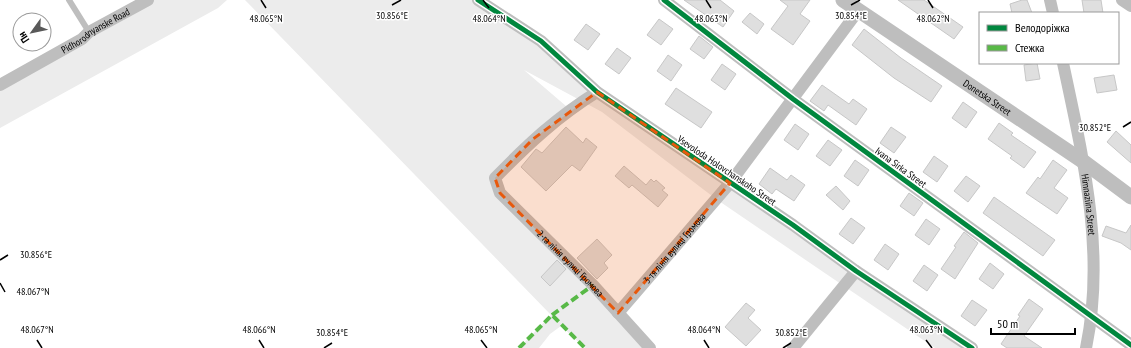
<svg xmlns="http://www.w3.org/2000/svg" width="1131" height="348" font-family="'PT Sans Narrow',sans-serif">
<rect width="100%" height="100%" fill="#fff"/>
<path fill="#ececec" d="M148,0H227L218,8L0,128V85Z
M245,0H478L541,41L597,92L972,348H935L716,199L602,112L524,70L566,106L495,177L500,193L650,348H585L561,326L550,334L539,348H519L551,315Z"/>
<path fill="#dfdfdf" stroke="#c7c7c7" d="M684,0H720L734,11L723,27Z
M780,0H810L800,14L810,21L793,45L771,29L788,6Z
M898,0H924L963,27L954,39Z
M1022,0H1027L1032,13H1012L1010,4Z
M1082,0H1101L1103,13H1084Z
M750,13L764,24L757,34L742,22Z
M659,19L673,29L661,45L647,35Z
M586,24L600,34L588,50L574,40Z
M864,29L901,58L942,86L931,102L894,78L852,45Z
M699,36L713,47L704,59L690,49Z
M617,48L631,58L619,74L605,64Z
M668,55L682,65L671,81L657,71Z
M1037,63L1040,79L1026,81L1024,65Z
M722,64L736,74L725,90L711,80Z
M1114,75L1117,90L1097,93L1094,78Z
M822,85L849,104L853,99L867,109L856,125L828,105L824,111L810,101Z
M676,88L712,112L701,128L665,104Z
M963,102L977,112L966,128L952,118Z
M999,123L1013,133L1011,135L1036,152L1024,168L1010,158L1012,156L988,139Z
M795,124L809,134L798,150L784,140Z
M566,127L583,143L586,138L597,147L580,171L572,165L546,191L521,167L536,149L542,153Z
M891,127L906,137L894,153L880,143Z
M1116,131L1131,145V163L1107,142Z
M828,140L842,150L830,166L816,156Z
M934,156L948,166L937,182L923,172Z
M855,160L869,170L858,186L844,176Z
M1053,160L1067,170L1054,188L1068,198L1057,214L1026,193L1038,177L1040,179Z
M624,166L646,185L651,179L654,182L656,180L665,188L662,190L668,195L658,207L632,185L629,188L615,176Z
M770,168L787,180L791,175L805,185L794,201L776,189L772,194L759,184Z
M966,176L980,186L968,202L954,191Z
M836,186L850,201L843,210L826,195Z
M909,193L923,203L914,216L900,206Z
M994,197L1055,240L1043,256L983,213Z
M851,218L865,228L853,244L839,234Z
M926,219L940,229L929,245L915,235Z
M1131,225V250L1121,243L1102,236L1106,226L1126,233Z
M964,232L978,243L955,279L941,269L956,247L954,246Z
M597,239L612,255L604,263L608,268L597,279L577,258Z
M885,244L899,254L888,270L874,260Z
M557,260L566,269L550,286L541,277Z
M990,263L1004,274L993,289L979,279Z
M924,265L938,275L927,291L913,281Z
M1029,299L1043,309L1024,336L1042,348H1007L1001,344L1020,316L1018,315Z
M972,300L987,310L975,326L961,316Z
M746,303L755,310L748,318L761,330L746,346L725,327Z"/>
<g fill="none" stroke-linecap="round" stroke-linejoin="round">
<path stroke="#bebebe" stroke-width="6" d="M69,0L89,32"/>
<g stroke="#bebebe" stroke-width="12">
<path d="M478,0L541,41L597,92L793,225L856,271L972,348"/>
<path d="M664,0L793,99L1131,345"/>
<path d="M1050,0L1053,13"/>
<path d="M1122,0L1131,6"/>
<path id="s1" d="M1063,63C1083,157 1106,253 1086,348"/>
<path id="s2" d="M0,85L82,39L89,32L148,0"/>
<path id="s3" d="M597,92C557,117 528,144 495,178L500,193L593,285L650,348"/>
<path id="s4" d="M618,313L730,183L858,11"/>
<path d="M793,348L856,271"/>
</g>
<path stroke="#bebebe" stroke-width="15" id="s5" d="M843,0L1084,162L1131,197"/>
<path stroke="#58b947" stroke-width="4" stroke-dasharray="8 4" stroke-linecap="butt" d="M552,315L593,285
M519,348L552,315L585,348"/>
<g stroke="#fff" stroke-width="8">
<path id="cycleway" d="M478,0L541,41L597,92L793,225L856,271L972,348
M664,0L793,99L1131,345"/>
</g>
<use href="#cycleway" stroke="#00873e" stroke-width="5"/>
</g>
<path fill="#e8590c" fill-opacity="0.2" stroke="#e8590c" stroke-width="3" stroke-dasharray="8 5" stroke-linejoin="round" d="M597,92L730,183L618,313L500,193L495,178L533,139Z"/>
<path fill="none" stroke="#000" stroke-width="1.5" d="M261,0L266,8M483,0L489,8M706,0L711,8M928,0L933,8M392,5L401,0M851,5L860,0M1123,127L1131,122M0,260L8,255M0,283L5,292M37,340L42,348M259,340L264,348M481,340L487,348M704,340L709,348M926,340L932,348M324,348L332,343M783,348L791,343"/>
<g text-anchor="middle" stroke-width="3" stroke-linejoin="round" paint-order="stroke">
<g font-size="10" fill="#000" stroke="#fff">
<text dy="4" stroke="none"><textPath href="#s2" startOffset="110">Pidhorodnyanske Road</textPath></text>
<text dy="4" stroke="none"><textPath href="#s5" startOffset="174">Donetska Street</textPath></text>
<text transform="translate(901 167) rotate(36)" y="4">Ivana Sirka Street</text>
<text transform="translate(727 170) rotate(34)" y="4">Vsevoloda Holovchanskoho Street</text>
<text dy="4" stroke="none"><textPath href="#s1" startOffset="144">Himnaziina Street</textPath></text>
<text dy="4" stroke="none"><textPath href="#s4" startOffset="86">3-тя лінія вулиці Громова</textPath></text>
<text dy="4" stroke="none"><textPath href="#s3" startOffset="249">2-га лінія вулиці Громова</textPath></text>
</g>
</g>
<g font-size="10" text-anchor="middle" fill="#000" stroke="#fff" stroke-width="3" stroke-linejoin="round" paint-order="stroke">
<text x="392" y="19">30.856°E</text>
<text x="851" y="19">30.854°E</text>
<text x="933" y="22">48.062°N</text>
<text x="266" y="22">48.065°N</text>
<text x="489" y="22">48.064°N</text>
<text x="711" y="22">48.063°N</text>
<text x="1095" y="131">30.852°E</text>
<text x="36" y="258">30.856°E</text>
<text x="33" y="295">48.067°N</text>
<text x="37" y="333">48.067°N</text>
<text x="259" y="333">48.066°N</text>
<text x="481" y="333">48.065°N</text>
<text x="704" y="333">48.064°N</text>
<text x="926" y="333">48.063°N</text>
<text x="332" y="336">30.854°E</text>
<text x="791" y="336">30.852°E</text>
</g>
<rect x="979" y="12" width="140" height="52" fill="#ffffff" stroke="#999999"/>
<rect x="987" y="25" width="20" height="6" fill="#00873e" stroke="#999999"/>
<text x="1015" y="32" font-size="12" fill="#000000">Велодоріжка</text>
<rect x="987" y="45" width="20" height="6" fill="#58b947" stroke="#999999"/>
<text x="1015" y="52" font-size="12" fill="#000000">Стежка</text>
<g transform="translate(32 32) rotate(237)"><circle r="19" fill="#ffffff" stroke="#999999"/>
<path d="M0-3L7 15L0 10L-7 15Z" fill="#595959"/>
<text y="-6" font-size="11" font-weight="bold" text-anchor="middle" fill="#000000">Пн</text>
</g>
<path d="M991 328v6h84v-6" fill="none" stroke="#000000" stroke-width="2"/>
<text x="997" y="328" font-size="12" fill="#000000" stroke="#ffffff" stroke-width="3" paint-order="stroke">50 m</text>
</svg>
